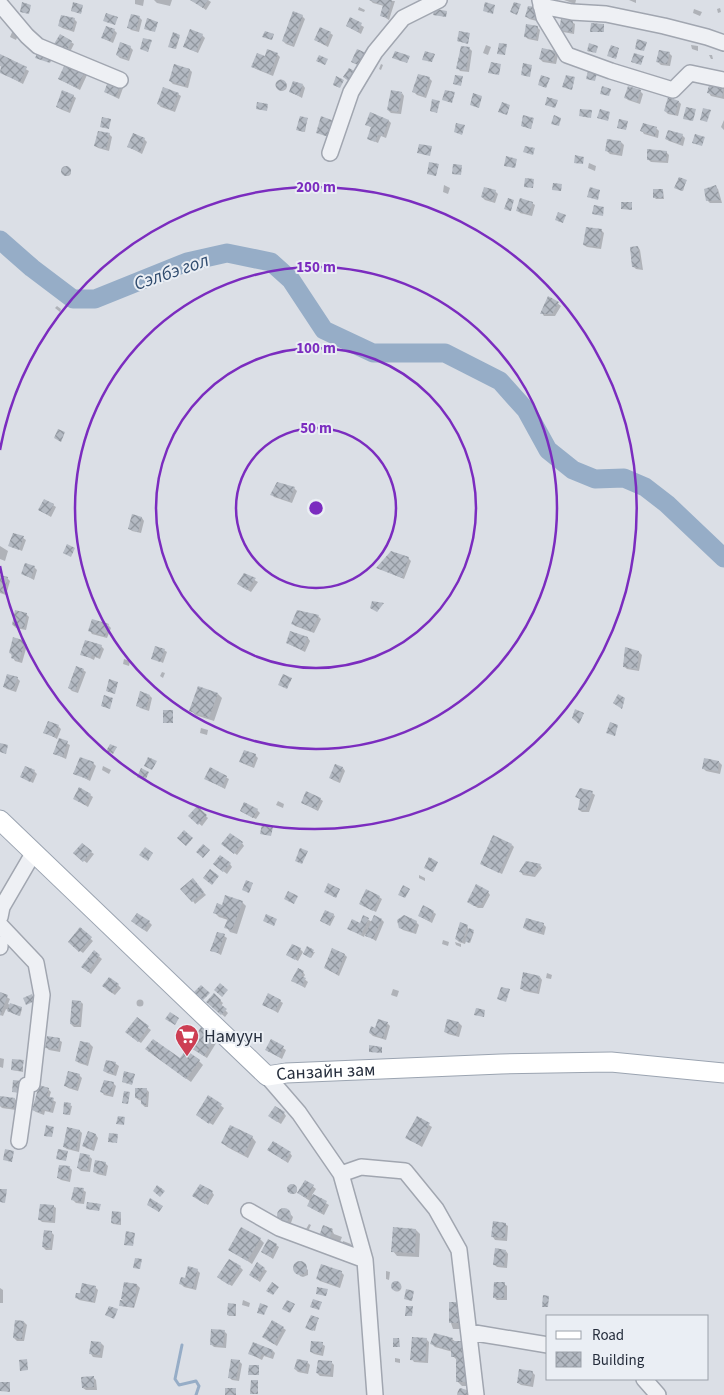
<svg xmlns="http://www.w3.org/2000/svg" width="724" height="1395" font-family="'Source Sans 3',sans-serif">
<defs>
<pattern id="building-cross-hatch" width="8" height="8" patternUnits="userSpaceOnUse" patternTransform="scale(1.25)"><rect width="8" height="8" fill="#b3b9c2"/><path d="M0 0l8 8M0 8l8-8" fill="none" stroke="#91979f"/></pattern>
</defs>
<rect width="100%" height="100%" fill="#dbdfe6"/>
<path fill="#0003" d="M135,0H144L143,6L135,4Z
M154,0H172L170,6L157,3Z
M192,0H208L211,2L206,10Z
M370,0L395,1L389,20L381,15L384,6L373,3Z
M564,0H576L575,4Z
M629,0H636V3Z
M359,7L365,10L364,12L358,10Z
M529,7L541,22L529,19L527,17Z
M720,8L721,12L718,13L717,9Z
M694,9L702,12L700,16L693,13Z
M302,16L305,19L294,47L286,44L283,41Z
M139,17L142,20L139,32L131,30L128,27Z
M74,19L77,22L74,32L62,28L59,26Z
M350,19L364,27L361,34L347,26Z
M572,22L575,24L574,34L563,32L560,29Z
M537,27L540,30L538,41L528,39L525,36Z
M13,30L19,33L16,40L10,37Z
M114,30L117,33L113,43L102,38Z
M330,33L333,35L328,47L315,40Z
M202,35L205,38L198,53L184,46Z
M180,36L176,49L170,47Z
M71,42L74,44L70,52L56,44Z
M486,45L491,47L488,55L483,53Z
M691,45L698,46V51L692,49Z
M130,47L133,50L129,61L120,58L117,55Z
M470,49L472,51L469,72L460,71L458,68Z
M555,52L558,55L556,64L543,62L540,59Z
M669,53L672,56L670,66L661,65L658,62Z
M277,54L280,57L273,76L256,69L253,67L265,58Z
M0,55L29,71L23,84L0,72L2,67L0,66Z
M709,55H712L713,59H711Z
M381,64L383,65L381,70L379,69Z
M190,70L192,72L188,88L173,84L170,81Z
M84,72L87,75L80,90L59,79Z
M429,78L432,81L426,98L417,95L414,92Z
M277 86a5 5 0 1 1 10 0a5 5 0 1 1-10 0Z
M121,85L123,88L119,99L105,92Z
M303,85L305,88L302,98L291,92Z
M724,86V99L711,96L709,93Z
M640,91L643,94L640,104L628,100L626,98Z
M402,93L404,96L401,114L391,113L388,110Z
M178,94L181,96L175,112L161,107L158,104Z
M73,96L76,98L70,113L60,109L57,107Z
M679,102L681,104L678,116L668,114L665,111Z
M307,119L305,132L298,130Z
M724,120V130L721,127Z
M389,121L391,123L386,138L381,136L378,143L368,138L372,128L366,124Z
M643,125L657,129L659,131L658,138L644,134L642,131Z
M109,134L112,137L109,151L98,148L95,146Z
M682,135L685,138L683,146L669,141L666,139Z
M144,139L147,142L142,154L129,147Z
M621,142L624,145L622,156L610,154L607,151Z
M666,152L669,155L668,163L651,162L648,159Z
M589,163L596,166L595,171L588,168Z
M63 172a4 4 0 1 1 8 0a4 4 0 1 1-8 0Z
M686,181L683,191L677,188Z
M444,185L450,188L448,194L443,192Z
M715,186L718,189L722,203H710L707,200Z
M663,190L664,199H656L655,198Z
M495,191L498,194L495,203L485,200L482,197Z
M532,203L535,205L532,216L520,213L518,210Z
M601,230L604,233L601,249L587,247L584,245Z
M638,247L640,250L643,270L636,269L633,266Z
M549,297L561,306L555,316H544L542,313Z
M57,306L61,309L60,312L55,308Z
M294,488L297,491L292,503L274,497L272,494Z
M53,505L56,507L51,517L39,510Z
M142,518L144,521L141,533L132,531L129,528Z
M23,538L26,540L22,551L9,545Z
M0,546L8,551L5,561L0,559Z
M408,558L411,561L404,579L378,568Z
M34,567L37,570L34,580L23,574Z
M244,574L258,582L251,592L241,586Z
M0,576L8,579L10,581L6,595L0,593Z
M26,614L29,617L26,630L16,628L13,625Z
M318,616L321,619L314,633L295,626L293,623Z
M108,625L111,628L107,638L92,634L90,631Z
M291,633L308,638L310,641L305,652L287,643Z
M24,642L27,645L22,663L15,661L10,652Z
M101,646L104,649L100,659L95,657L94,660L82,654Z
M164,650L167,652L163,663L153,658Z
M639,652L642,655L639,671L627,669L624,666Z
M124,659L130,661L129,666L123,664Z
M83,670L86,672L78,693L72,691L69,688Z
M162,672L165,673L163,678L160,676Z
M17,678L20,681L16,692L7,689L4,687Z
M218,694L222,698L214,721L195,715L191,710Z
M150,696L152,698L149,711L140,708L137,705Z
M58,726L61,729L57,739L45,732Z
M201,728L208,730L207,735L200,733Z
M60,740L70,745L66,759L55,754Z
M255,755L258,758L254,768L244,764L241,762Z
M719,762L722,765L720,774L706,771L704,769Z
M93,763L96,766L90,781L75,773Z
M103,766L111,770L109,774L102,770Z
M343,768L345,771L340,783L333,780L331,778Z
M211,769L229,779L225,789L206,779Z
M34,771L37,774L33,783L21,777Z
M592,793L595,795L589,812H582L579,810L581,800L576,796Z
M90,795L93,797L88,807L75,799Z
M320,799L323,801L318,811L302,803Z
M278,801L284,804L283,808L276,805Z
M197,808L208,818L202,826L190,816Z
M257,810L260,813L256,819L244,813Z
M242,843L244,846L237,855L226,846Z
M512,845L514,847L502,874L482,864Z
M91,852L94,854L87,863L78,856Z
M230,864L232,867L227,874L217,866Z
M540,865L542,868L535,877L523,875L521,872Z
M419,875L425,878V881L419,878Z
M195,883L206,895L195,904L193,901Z
M488,892L490,895L483,908H478L468,902Z
M379,897L382,899L376,912L360,904Z
M242,902L246,906L237,934L230,932L226,927L228,920L219,917L215,913L222,906Z
M326,912L335,916L330,926L322,922Z
M433,912L436,914L432,923L419,916Z
M364,917L372,922L382,920L384,922L376,941L365,934L364,937L349,929L360,925Z
M149,922L152,925L147,932L135,924Z
M416,922L419,925L416,934L403,930L400,927Z
M543,924L546,927L544,935L527,930L525,928Z
M467,926L469,930L474,932L470,943L466,941L465,944L459,942L456,939Z
M80,929L93,941L83,953L72,945Z
M224,936L227,938L221,955L212,950Z
M443,940L449,942L448,946L442,944Z
M455,942L461,944V947L456,945Z
M300,949L304,953L315,952L311,958L305,954L303,952L298,961L288,955Z
M94,952L102,959L91,974L86,970Z
M345,955L347,957L339,976L325,968Z
M303,972L305,975L303,978L308,982L305,988L292,980Z
M547,973L552,975L551,979L546,978Z
M540,977L542,980L539,994L524,991L521,988Z
M118,985L121,988L115,995L106,989Z
M393,989L399,991L397,997L391,995Z
M0,993L10,999L8,1004L22,1009L20,1016L6,1009L3,1016L0,1015Z
M214,995L223,1003L221,1006L228,1013L225,1017L208,1002Z
M136.5 1003a3.5 3.5 0 1 1 7 0a3.5 3.5 0 1 1-7 0Z
M280,1001L283,1003L278,1013L264,1004Z
M81,1002L83,1004L81,1027H74L71,1024Z
M137,1019L151,1030L141,1043L130,1035Z
M448,1021L459,1023L462,1026L459,1037L448,1034L445,1032Z
M388,1024L390,1026L386,1040L373,1036L370,1033Z
M202,1029L218,1040L207,1058L193,1049Z
M59,1040L62,1042L60,1052L49,1050L46,1047Z
M271,1041L286,1050L282,1059L270,1052Z
M81,1042L90,1044L93,1047L88,1066L79,1063L76,1061Z
M151,1053L180,1060L199,1061L203,1065L191,1082Z
M0,1058L4,1059L3,1068L0,1067Z
M23,1061V1072L12,1070Z
M107,1061L116,1064L119,1066L116,1076L107,1073L104,1071Z
M79,1075L82,1078L78,1091L68,1088L65,1085Z
M113,1083L116,1086L113,1097L104,1095L102,1092Z
M48,1089L51,1092L49,1098L56,1102L53,1113L45,1111L44,1115L36,1112L33,1110Z
M146,1089L149,1092L148,1107H145L142,1104V1101L139,1100L136,1098Z
M209,1097L224,1108L213,1125L200,1117Z
M0,1098L15,1099L17,1102L16,1110L2,1108L0,1106Z
M65,1104L72,1106L70,1115L64,1114Z
M284,1113L286,1116L281,1124L272,1118Z
M417,1118L432,1127L422,1147L406,1137Z
M80,1131L82,1133L79,1152L67,1149L64,1147Z
M96,1135L98,1138L94,1151L86,1148L84,1146Z
M252,1137L256,1142L248,1158L227,1147L223,1143Z
M272,1152L290,1153L292,1156L288,1163Z
M90,1157L92,1159L90,1172L81,1171L78,1168Z
M105,1163L108,1166L106,1176L97,1174L94,1172Z
M69,1167L72,1170L70,1182L61,1180L58,1178Z
M306,1181L316,1189L312,1195L329,1205L324,1215L311,1208L308,1205L310,1201L301,1195Z
M289 1190a4 4 0 1 1 8 0a4 4 0 1 1-8 0Z
M83,1190L86,1192L84,1204L76,1203L73,1200Z
M212,1192L214,1195L208,1205L197,1198Z
M53,1206L56,1208L55,1223L42,1222L40,1220Z
M282,1209H286L293,1217L291,1223H285L278,1216L279,1212Z
M121,1213V1225L113,1224L112,1223Z
M309,1224L311,1225L307,1233L305,1231Z
M505,1224L508,1226L507,1241L495,1240L493,1237Z
M332,1230L334,1234L342,1237L338,1247L322,1241Z
M416,1230L420,1234L419,1257L397,1256L393,1251Z
M51,1232L54,1235L52,1250H46L43,1247Z
M260,1239L264,1243L252,1264L230,1249Z
M343,1241L351,1244L349,1251L341,1248Z
M276,1245L279,1247L273,1259L263,1252Z
M506,1251L508,1254L507,1268L497,1267L495,1265Z
M299,1263L302,1264L308,1270V1275L303,1277L300,1276L295,1268Z
M240,1267L243,1270L232,1286L221,1280Z
M264,1269L267,1271L260,1282L250,1275Z
M197,1270L200,1273L196,1290L184,1287L181,1284Z
M386,1271L390,1272L389,1280L386,1279Z
M341,1272L344,1275L340,1288L320,1281L318,1279Z
M392.5 1287a4.5 4.5 0 1 1 9 0a4.5 4.5 0 1 1-9 0Z
M125,1283L137,1285L140,1288L134,1308L122,1306L125,1302L122,1299Z
M504,1284L507,1286V1300H497L494,1297Z
M95,1287L98,1290L95,1303L79,1300L77,1298Z
M0,1288L3,1290V1303H0Z
M243,1300L250,1303L249,1307L242,1305Z
M460,1304V1329H453L451,1323Z
M236,1305V1316H229L228,1315Z
M318,1319L315,1331L308,1328Z
M24,1322L27,1325L24,1341H17L14,1338Z
M283,1328L286,1330L277,1346L267,1340Z
M224,1331L227,1334L226,1348L214,1347L211,1344Z
M426,1339L429,1342L428,1363L414,1362L412,1359Z
M452,1339L456,1342L471,1386H462L458,1382V1361L453,1356V1352L435,1347L432,1344Z
M101,1343L104,1346L102,1358L93,1357L91,1354Z
M322,1344L325,1346L323,1356L314,1354L311,1352Z
M273,1351L275,1353L273,1359L264,1356L262,1360L250,1354Z
M395,1358L400,1359V1363L395,1362Z
M239,1361L242,1364L239,1381L232,1380L229,1377Z
M308,1363L310,1365L308,1374L298,1372L295,1369Z
M332,1363L334,1365L333,1377L320,1376L317,1373Z
M532,1372L535,1375L533,1387L521,1385L518,1383Z
M93,1377L96,1380L97,1390H86L83,1388Z"/>
<g fill="none" stroke-linecap="round" stroke-linejoin="round">
<path stroke="#96adc7" stroke-width="3" d="M182,1345L175,1379L179,1385L196,1381L199,1386L196,1395"/>
<path stroke="#96adc7" stroke-width="19" d="M0,240L32,268L73,299H95L187,262L227,253L271,262L291,280L324,330L373,353H445L500,381L526,410L548,450L573,470L595,479L624,478L645,487L667,504L724,558"/>
</g>
<path fill="url(#building-cross-hatch)" d="M190,0H208L203,8Z
M369,0H392L387,18L380,16L383,5Z
M22,2L31,5L29,14L20,12Z
M73,2L83,5L81,14L71,11Z
M485,2L495,5L493,14L483,11Z
M514,2L521,4L517,15L510,12Z
M528,6L537,7L540,20L525,17Z
M435,9L447,11L446,17L433,15Z
M293,11L303,15L292,45L282,41Z
M106,13L118,17L115,25L103,21Z
M131,14L140,16L136,30L127,28Z
M61,15L75,18L72,30L58,26Z
M350,17L362,23L358,32L346,26Z
M147,18L158,22L155,32L144,29Z
M561,19L573,20L572,32L559,30Z
M591,23L604,24V32H590Z
M526,24L538,26L536,39L524,37Z
M106,26L115,29L110,41L101,38Z
M320,27L331,32L325,45L314,40Z
M190,29L203,34L196,52L183,47Z
M265,31L274,34L272,40L262,37Z
M459,31L470,33L468,44L457,41Z
M173,32L180,35L175,49L168,47Z
M60,34L72,41L67,50L54,44Z
M143,38L152,40L148,52L140,49Z
M637,39L647,42L644,51L635,49Z
M120,42L131,46L127,59L116,55Z
M499,43L507,44L505,55L497,54Z
M589,43L598,46L596,53L587,51Z
M611,45L619,48L616,59L607,56Z
M461,46L470,47L466,70L456,69Z
M542,48L556,51L553,62L539,59Z
M267,49L278,53L270,74L251,67L257,53L265,56Z
M357,49L366,53L360,66L351,62Z
M659,50L670,52L667,64L656,62Z
M38,51L53,56L50,63L35,58Z
M395,51L410,56L407,63L392,58Z
M425,51L435,54L432,62L422,60Z
M634,53L644,56L641,65L631,62Z
M0,54L27,67L20,82L0,73L1,66L0,65Z
M319,55L328,59L325,65L316,61Z
M66,62L85,71L77,88L58,79Z
M491,62L501,64L499,75L488,73Z
M523,63L532,65L530,77L521,75Z
M174,64L190,69L185,86L169,81Z
M349,68L356,72L350,82L343,77Z
M588,71L597,73L595,81L586,79Z
M418,74L430,77L424,96L412,92Z
M455,75L463,76L461,86L453,84Z
M541,75L550,78L546,88L538,85Z
M566,75L575,77L572,90L562,87Z
M336,76L344,80L340,88L333,85Z
M109,79L121,84L116,97L104,92Z
M275.5 85a5.5 5.5 0 1 1 11 0a5.5 5.5 0 1 1-11 0Z
M293,81L303,84L299,96L289,92Z
M710,81L724,86L722,97L707,93Z
M602,86L611,89L609,96L600,94Z
M628,86L641,90L637,102L624,98Z
M163,87L179,93L172,110L157,104Z
M62,90L74,95L68,111L56,107Z
M391,90L402,92L398,112L387,110Z
M445,90L455,92L452,103L442,100Z
M473,93L482,96L479,108L470,105Z
M547,97L558,100L555,108L545,105Z
M668,97L679,101L675,115L664,111Z
M432,99L440,101L437,113L430,111Z
M257,102L268,104L267,111L256,109Z
M502,102L510,105L507,115L498,112Z
M686,107L696,109L693,121L683,119Z
M703,108L711,110L707,122L700,120Z
M580,109L592,110L591,118L579,116Z
M600,109L610,112L608,121L597,118Z
M370,112L389,120L383,136L378,135L375,142L367,139L371,127L365,125Z
M523,115L534,118L531,129L521,126Z
M554,115L561,118L559,126L551,124Z
M300,116L308,118L304,132L296,130Z
M321,116L334,121L329,137L316,133Z
M102,117L111,119L109,129L100,127Z
M619,119L628,121L626,130L617,128Z
M456,123L465,125L462,135L454,132Z
M643,123L657,127L655,136L640,131Z
M668,130L683,134L680,144L665,139Z
M98,131L110,133L106,149L94,146Z
M133,133L145,138L140,152L127,147Z
M695,134L705,137L702,146L692,143Z
M607,139L621,141L620,154L605,151Z
M419,144L432,146L430,156L417,153Z
M525,146L535,148L533,155L523,152Z
M647,149L667,151L666,161L647,160Z
M575,155L584,157L583,164L574,163Z
M506,156L517,159L515,168L504,166Z
M429,162L439,164L436,176L427,174Z
M453,164L462,165L461,175L452,174Z
M61 171a5 5 0 1 1 10 0a5 5 0 1 1-10 0Z
M679,177L687,180L682,191L674,188Z
M525,178L534,179L533,188L524,187Z
M553,183L562,184L561,191L552,190Z
M716,185L720,200L706,201L704,189Z
M484,187L496,190L493,201L481,197Z
M590,187L600,190L598,200L587,197Z
M653,189H663V198H653Z
M508,198L514,200L511,211L504,209Z
M520,198L533,202L529,214L516,211Z
M621,202H632V210L621,209Z
M594,205L604,207L603,216L592,214Z
M558,212L566,215L563,223L555,220Z
M586,227L602,229L599,247L583,245Z
M638,246L641,268L632,267L630,247Z
M548,296L559,302L552,314H540Z
M58,429L65,432L61,442L54,438Z
M277,482L295,487L289,501L270,495Z
M44,499L54,504L48,515L38,510Z
M132,514L142,517L138,532L128,529Z
M13,533L24,536L19,550L8,546Z
M67,544L75,548L71,557L63,553Z
M391,551L409,557L402,578L376,568Z
M25,563L35,566L31,578L21,574Z
M244,573L256,578L247,590L237,584Z
M0,575L8,577L4,593L0,592Z
M372,601L384,603L377,612L370,608Z
M15,610L27,613L24,628L12,625Z
M297,610L319,615L311,631L291,624Z
M92,619L109,624L105,636L88,631Z
M290,631L308,637L302,650L286,643Z
M13,637L25,641L19,661L11,658L12,654L9,653Z
M85,640L102,645L98,657L92,655L91,658L80,655Z
M155,646L165,649L160,662L151,659Z
M625,647L639,651L637,669L623,667Z
M76,666L84,669L75,691L68,688Z
M7,674L18,677L13,690L3,687Z
M283,674L292,678L287,689L278,685Z
M109,679L118,682L115,694L106,691Z
M198,686L218,693L209,718L189,711Z
M140,691L150,695L146,709L136,706Z
M618,694L625,698L622,709L613,703Z
M104,695L113,698L110,709L101,706Z
M575,709L584,713L579,724L572,718Z
M163,710H173V723H163Z
M48,721L59,725L54,737L43,733Z
M610,722L618,725L615,736L606,733Z
M59,738L68,741L63,757L53,754Z
M0,743L8,745L6,754L0,752Z
M110,744L117,747L113,754L106,751Z
M244,750L256,754L252,766L239,762Z
M80,757L94,762L87,779L73,774Z
M148,757L157,761L152,770L144,766Z
M704,758L719,761L718,771L702,769Z
M335,764L343,767L338,781L329,778Z
M25,766L35,770L30,782L20,777Z
M210,767L227,776L222,787L204,779Z
M141,768L149,772L145,781L137,777Z
M79,787L91,794L85,805L73,799Z
M580,788L593,791L586,810H578L580,799L575,797Z
M306,791L321,798L316,809L301,803Z
M244,802L258,809L253,818L240,811Z
M197,806L207,815L198,825L188,816Z
M262,824L273,827L271,836L260,834Z
M184,830L193,838L186,846L177,838Z
M230,833L243,842L234,854L221,844Z
M493,835L512,844L499,873L480,864Z
M82,843L92,851L83,862L73,853Z
M203,844L210,850L203,858L196,852Z
M145,847L153,853L148,861L139,855Z
M300,848L308,851L302,864L295,861Z
M220,855L231,863L223,872L213,864Z
M429,857L438,862L433,872L424,868Z
M526,861L541,864L532,875L519,872Z
M210,869L219,876L212,885L203,878Z
M193,878L204,892L192,902L180,889Z
M246,880L253,883L249,893L242,890Z
M328,883L340,889L336,898L324,892Z
M476,884L489,891L481,905L474,906L467,902Z
M403,885L410,889L405,898L398,895Z
M366,889L380,896L373,911L359,904Z
M288,891L298,896L294,904L284,899Z
M225,895L243,901L232,930L224,928L228,918L213,913L217,903L222,905Z
M423,905L434,911L429,921L418,916Z
M325,910L334,914L329,925L320,921Z
M137,913L150,921L144,930L131,921Z
M266,914L277,919L274,926L263,921Z
M363,915L369,918L361,935L347,929L352,919L360,923Z
M374,915L382,919L373,939L365,936Z
M404,915L417,921L413,932L399,928L397,920Z
M526,918L544,923L541,933L523,928Z
M460,922L468,925L462,942L455,939Z
M80,927L92,937L79,952L68,942Z
M469,928L474,930L469,943L465,941Z
M217,932L225,934L218,953L210,951Z
M292,944L301,948L295,960L286,955Z
M307,946L314,950L310,958L303,954Z
M332,948L345,954L337,974L324,968Z
M94,950L100,955L88,972L81,967Z
M298,968L304,971L301,976L306,978L302,986L291,981Z
M523,972L540,976L537,992L520,989Z
M109,977L119,984L112,993L102,986Z
M220,983L228,990L222,997L214,990Z
M201,985L210,993L203,1000L194,992Z
M501,987L510,989L506,1002L497,999Z
M0,992L8,995L0,1016Z
M214,993L221,1000L219,1003L227,1009L221,1015L206,1002Z
M268,993L281,1000L275,1011L262,1005Z
M32,994L35,1001L26,1005L23,998Z
M72,1000L81,1001L79,1025L70,1024Z
M10,1003L22,1007L19,1016L7,1011Z
M476,1008L485,1010L484,1017L474,1015Z
M170,1012L179,1018L175,1025L165,1019Z
M137,1017L149,1026L138,1042L125,1032Z
M378,1019L388,1022L383,1038L369,1033L371,1026L375,1028Z
M447,1019L459,1022L456,1035L444,1032Z
M201,1027L216,1036L204,1056L189,1047Z
M47,1036L60,1038L58,1049L45,1048Z
M153,1039L180,1058L186,1050L200,1060L186,1079L145,1049Z
M271,1039L284,1046L279,1057L265,1050Z
M80,1041L90,1043L86,1064L75,1061Z
M369,1045L382,1047V1053L369,1052Z
M12,1059L24,1060L22,1071L11,1070Z
M106,1060L116,1062L113,1074L103,1071Z
M68,1071L80,1074L76,1089L64,1086Z
M124,1071L135,1074L132,1085L122,1082Z
M13,1080L23,1081L21,1093L12,1092Z
M104,1080L114,1082L110,1095L100,1092Z
M39,1085L49,1088L47,1096L54,1098L50,1111L42,1109L41,1113L32,1110Z
M135,1088H147L146,1105L141,1104V1098H135Z
M124,1091L130,1092L128,1104L122,1103Z
M208,1095L222,1104L209,1124L196,1115Z
M0,1096L15,1098L14,1108L0,1106Z
M64,1102L71,1103L69,1115L63,1114Z
M275,1106L285,1112L277,1122L268,1116Z
M118,1116L125,1117L124,1125L116,1124Z
M417,1116L430,1123L419,1145L405,1138Z
M46,1125L54,1127L52,1137L44,1136Z
M230,1125L253,1136L244,1155L221,1143Z
M67,1127L80,1130L76,1150L63,1147Z
M88,1131L96,1134L91,1149L82,1146Z
M109,1133L118,1134L117,1143L108,1142Z
M273,1141L291,1152L285,1161L267,1150Z
M5,1149L14,1151L12,1162L3,1160Z
M58,1149L68,1151L66,1161L56,1159Z
M80,1153L90,1155L87,1170L77,1168Z
M95,1160L106,1162L103,1174L93,1172Z
M59,1165L70,1166L68,1180L57,1178Z
M305,1180L314,1185L306,1198L297,1193Z
M200,1184L213,1191L205,1204L192,1196Z
M287 1189a5 5 0 1 1 10 0a5 5 0 1 1-10 0Z
M157,1185L165,1191L160,1197L153,1191Z
M74,1187L84,1188L81,1202L71,1200Z
M0,1189H7L5,1203L0,1202Z
M313,1194L327,1201L321,1213L307,1206Z
M150,1198L163,1206L159,1212L147,1205Z
M87,1202L101,1204L99,1211L86,1209Z
M40,1204L54,1205L52,1221L38,1220Z
M277 1215a7 7 0 1 1 14 0a7 7 0 1 1-14 0Z
M112,1211L121,1212L120,1224L111,1223Z
M493,1221L506,1223L505,1238L491,1237Z
M323,1225L333,1229L328,1242L318,1239Z
M241,1227L261,1238L247,1261L228,1250Z
M393,1227L416,1229L415,1253L391,1252Z
M44,1230L52,1231L50,1248L42,1247Z
M126,1231L135,1233L133,1246L124,1245Z
M268,1239L277,1244L270,1257L261,1252Z
M495,1248L506,1250L504,1266L493,1265Z
M135,1258L142,1259L140,1269L133,1268Z
M229,1259L241,1266L229,1285L217,1277Z
M293 1268a7 7 0 1 1 14 0a7 7 0 1 1-14 0Z
M257,1262L265,1268L257,1280L249,1275Z
M321,1264L342,1271L337,1286L316,1279Z
M188,1266L198,1269L193,1288L179,1284L181,1277L185,1278Z
M391 1286a5 5 0 1 1 10 0a5 5 0 1 1-10 0Z
M124,1282L137,1284L134,1307L119,1306L120,1300L130,1301L121,1299Z
M272,1282L279,1287L273,1295L266,1291Z
M494,1282H505L504,1298H493Z
M82,1283L96,1286L93,1302L75,1298L76,1293H80Z
M317,1287L328,1289L326,1296L316,1294Z
M406,1289L414,1291L412,1301L404,1299Z
M543,1295L549,1296L548,1307H542Z
M313,1299L322,1302L319,1310L310,1307Z
M287,1300L295,1304L290,1313L282,1309Z
M449,1302H460V1323H449Z
M228,1303L236,1304L235,1316L227,1315Z
M260,1303L268,1306L264,1315L257,1313Z
M109,1306L118,1309L114,1319L105,1315Z
M406,1306H413L412,1316H405Z
M311,1315L319,1318L313,1331L305,1328Z
M15,1320L24,1321L22,1339L13,1338Z
M272,1320L284,1327L274,1344L262,1337Z
M211,1329L225,1330L223,1346L210,1345Z
M434,1333L453,1338L452,1341H468V1382H456V1357H451V1345L450,1350L430,1344Z
M412,1337L427,1338L425,1361L410,1360Z
M393,1338H399L400,1347H393Z
M91,1341L101,1342L100,1355L89,1354Z
M311,1341L323,1342L321,1354L310,1352Z
M253,1342L273,1350L270,1357L262,1354L260,1358L248,1354Z
M27,1359L28,1370L20,1371L19,1360Z
M231,1359L240,1360L236,1379L228,1378Z
M297,1359L308,1361L305,1372L294,1369Z
M318,1360L332,1361L330,1375L316,1373Z
M249,1365H259V1375H248Z
M519,1369L533,1371L530,1385L517,1383Z
M94,1376V1387L82,1388L81,1377Z
M251,1380H258V1394H250Z
M0,1382H10V1392L0,1391Z
M225,1388H236V1395H225Z
M460,1388L467,1390L468,1395H457L458,1391Z"/>
<g fill="none" stroke-linecap="round" stroke-linejoin="round">
<g stroke="#a1a6b0" stroke-width="18">
<path id="minor" d="M540,0L544,17L567,55L611,71L673,90L690,73L723,80
M0,4L27,36L38,46L120,80
M541,6L572,12L606,14L664,26L707,37L724,43
M330,153L351,92L375,52L403,18L439,0
M0,917L2,907L34,852
M0,925L36,963L42,995L32,1084L27,1085L19,1141
M0,944V947
M267,1076L299,1113L341,1174L365,1260L375,1395
M341,1174L361,1167L405,1171L436,1209L459,1250L476,1395
M249,1211L279,1228L365,1260
M469,1332L548,1345
M644,1379L658,1395"/>
</g>
<g stroke="#9ba4b1" stroke-width="21">
<g id="major">
<path id="s1" d="M0,820L267,1076L286,1073L501,1064L611,1062L724,1073"/>
</g>
</g>
<use href="#minor" stroke="#eef0f4" stroke-width="15"/>
<use href="#major" stroke="#fff" stroke-width="19"/>
</g>
<g fill="none" stroke="#7b2cbf" stroke-width="2.5">
<circle cx="316" cy="508" r="80"/>
<circle cx="316" cy="508" r="160"/>
<circle cx="316" cy="508" r="241"/>
<path d="M0 450A321 321 0 1 1 0 566"/>
</g>
<defs>
<g id="supermarket-pin" transform="scale(1.25)"><path d="M0 17L-7.5 6A9.5 9.5 0 1 1 7.5 6Z" fill="#cd3e53" stroke="#eaeef4"/><path d="M-6-5.5h2.5l.6 2H6L4.5 2H-2.5L-4.4-4H-6ZM-1.5 3.2a1.3 1.3 0 1 0 .1 0ZM3 3.2a1.3 1.3 0 1 0 .1 0Z" fill="#fff"/></g>
</defs>
<g fill-rule="evenodd">
<use href="#supermarket-pin" x="187" y="1036"/>
</g>
<g text-anchor="middle" stroke-width="4" stroke-linejoin="round" paint-order="stroke">
<g font-size="18" fill="#252d3c" stroke="#eaeef4" text-anchor="start">
<text x="204" y="1042">Намуун</text>
</g>
<g font-size="18" fill="#252d3c" stroke="#eaeef4">
<text dy="6" stroke="none"><textPath href="#s1" startOffset="429">Санзайн зам</textPath></text>
</g>
<g font-size="19" font-style="italic" fill="#304c6f" stroke="#eaeef4">
<text transform="translate(171 271) rotate(-19)" y="7">Сэлбэ гол</text>
</g>
</g>
<circle cx="316" cy="508" r="8" fill="#7b2cbf" stroke="#eaeef4" stroke-width="2.5"/>
<g font-size="15" text-anchor="middle" font-weight="bold" fill="#7b2cbf" stroke="#eaeef4" stroke-width="4" stroke-linejoin="round" paint-order="stroke">
<text x="316" y="192">200 m</text>
<text x="316" y="272">150 m</text>
<text x="316" y="353">100 m</text>
<text x="316" y="433">50 m</text>
</g>
<rect x="546" y="1315" width="162" height="65" fill="#eaeef4" stroke="#9ba1aa"/>
<rect x="556" y="1331" width="25" height="8" fill="#ffffff" stroke="#9ba1aa"/>
<text x="592" y="1340" font-size="15" fill="#252d3c">Road</text>
<rect x="556" y="1352" width="25" height="15" fill="url(#building-cross-hatch)" stroke="#9ba1aa"/>
<text x="592" y="1365" font-size="15" fill="#252d3c">Building</text>
</svg>
